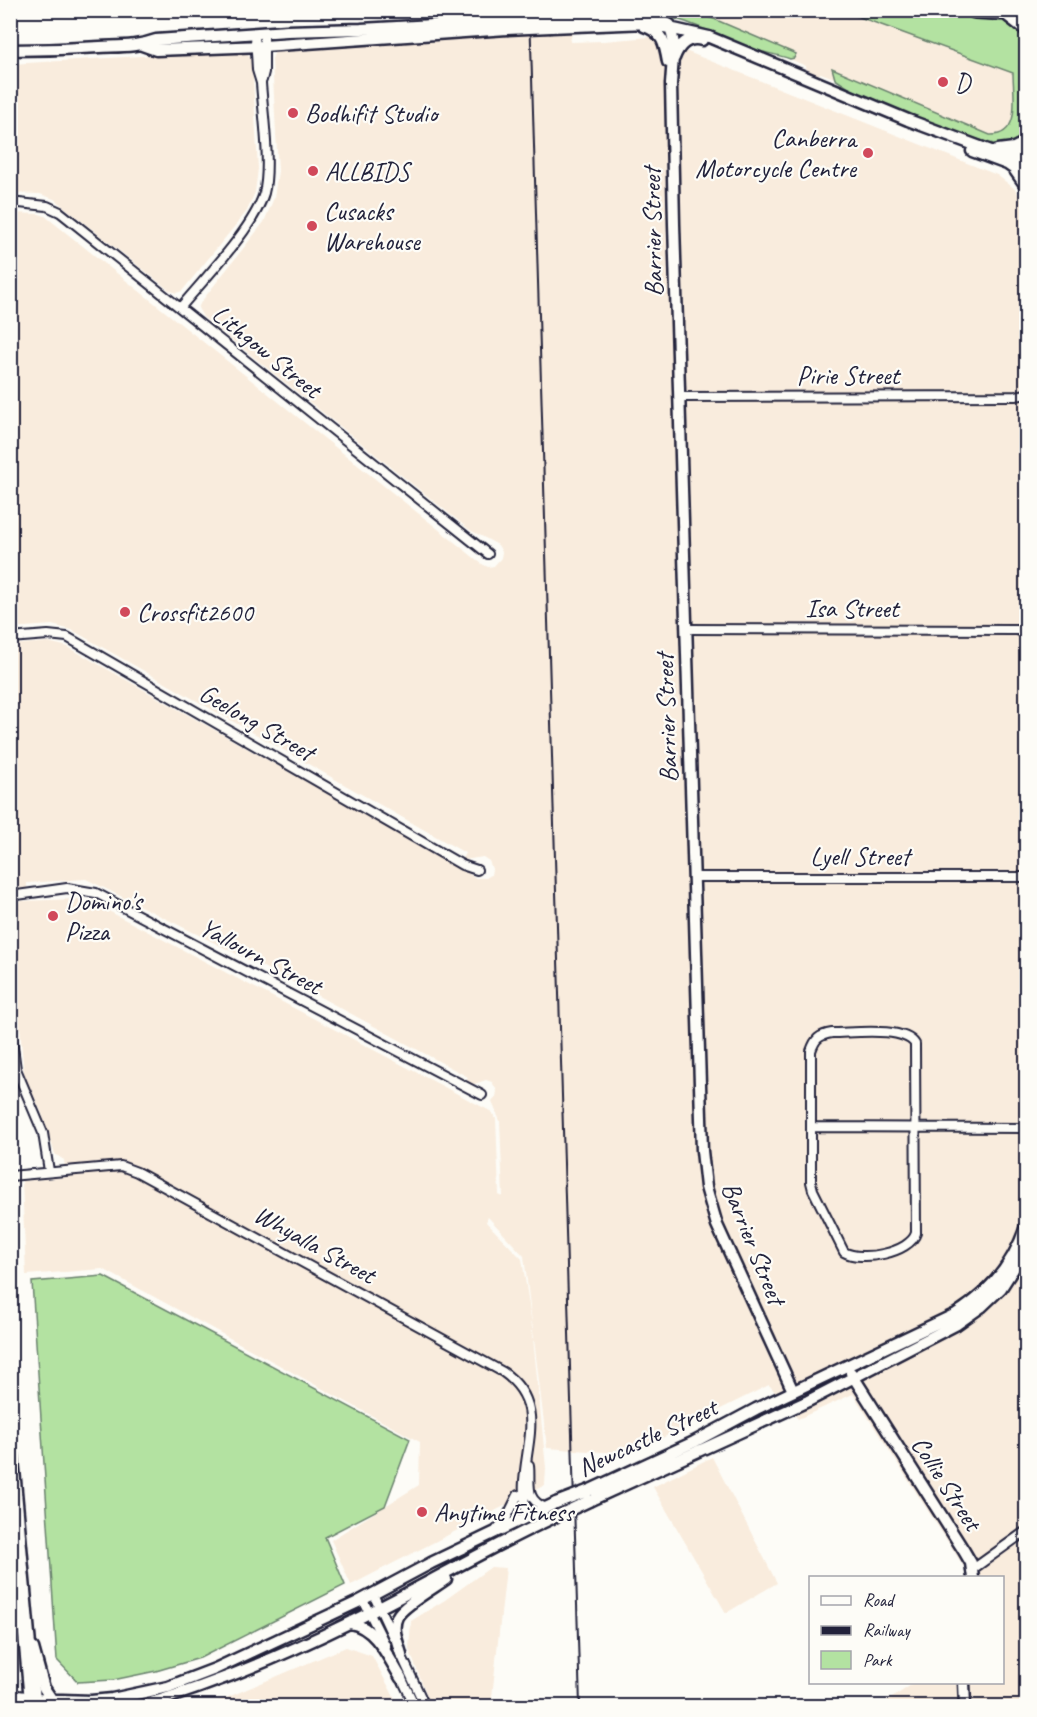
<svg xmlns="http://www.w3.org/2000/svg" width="1037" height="1717" font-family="Caveat,sans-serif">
<rect width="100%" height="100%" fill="#fdfcf7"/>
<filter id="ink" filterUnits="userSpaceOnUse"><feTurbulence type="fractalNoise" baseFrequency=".0167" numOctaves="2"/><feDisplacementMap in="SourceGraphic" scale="12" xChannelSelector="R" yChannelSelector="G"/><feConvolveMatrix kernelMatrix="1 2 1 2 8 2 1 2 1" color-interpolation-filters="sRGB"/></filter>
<g filter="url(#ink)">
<path fill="#f9ecdd" d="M666,10L843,11L1014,73V115L1011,126L990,144L968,135L955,133L856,92L834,78L821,73L817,75L807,72L806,66L785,57L756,50L686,21L664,15Z
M503,11H577L570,42L604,41L650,37L997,175L1015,189L1026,206V1706H880L914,1683L1002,1682V1578L965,1577L966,1570L853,1394L798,1419L769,1385L630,1454L547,1448L524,1256L488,1217L486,1222L522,1259L531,1318L546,1468L545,1485L351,1585L331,1540L419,1485L420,1442L103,1269L26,1275L22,1181L66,1177L64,1160L55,1154L41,1111L24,1075L11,920L10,908L22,901L78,899L99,906L492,1112L496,1119L499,1195L503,1197L500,1121L492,1102L496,1097L497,1091L492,1082L486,1080L474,1084L466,1083L468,1077L283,977L86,879L27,883V889L11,888V645L48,642L68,647L476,878H486L491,875L492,869L489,861L483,857L464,860L462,859L465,853L72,630L52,625L11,628V213L39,214L45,216L482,564L488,567L494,566L501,558L502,552L498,545L470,530L203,317L198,308L201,302L264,222L274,198L278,171L272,59L275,51L279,49L507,32Z
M239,50L247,53L252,61L258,169L255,192L247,211L182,291L176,293L169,290L54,199L40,194L11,193V64Z
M712,1457L777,1583L726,1613L653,1487Z
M491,1567L506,1568L491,1706H431L409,1649L411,1621L445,1600Z
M346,1647L372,1656L399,1706H207Z"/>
<path fill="#b3e2a1" stroke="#6a826e" stroke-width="1.5" d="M638,11H677L694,17L696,14L714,19L796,54L794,58L790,59C777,54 763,53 749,48C712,33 678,15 638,11Z
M843,11H937L963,16L1004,19L1026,32L1024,39L1026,50V128L1023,135L1024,140L1004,147L949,131L855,92L835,79L832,68L990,135C1022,136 1013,95 1013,73Z
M103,1276L410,1439L385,1506L325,1537L345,1585L200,1658L156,1671L113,1680L78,1682L57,1660L32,1282Z"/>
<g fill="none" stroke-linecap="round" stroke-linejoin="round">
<g stroke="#22223b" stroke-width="12">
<path id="street" d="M262,80L264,72V33
M10,202L47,206L60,212L488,554
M180,308C204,279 254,228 264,193C271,166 263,113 261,83L257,70L255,34
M679,397L1016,396L1026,394
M686,629L1017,630L1026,633
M10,638L48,635L67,637L462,865L477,870
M693,877H1026
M10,896L67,888L96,893L482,1095
M10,1024L16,1069L43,1133L49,1171
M832,1033C853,1033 903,1026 915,1044L916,1233C910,1253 861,1262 844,1252L813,1190L811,1182V1051C815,1039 819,1035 832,1033Z
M811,1127L1026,1128
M10,1176L121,1166L137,1172L503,1372C558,1411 510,1464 528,1516
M529,1465C531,1485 524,1499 546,1508
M497,1529L506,1519L518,1495
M973,1569L1026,1531
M373,1594L393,1637
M363,1600L386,1646
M399,1650L425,1706
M400,1675L415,1706"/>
</g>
<g stroke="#22223b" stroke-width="15">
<path id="secondary" d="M655,17L670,25L674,44L671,84L674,224L702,1151L706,1187L717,1225L793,1391
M551,18L623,15L658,17
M644,26C663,32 665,44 668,62
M551,27L647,23L709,37L908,120L999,154L1026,158
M142,45L156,50L264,46L507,29
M10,50C40,50 70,49 100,47C119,46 137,47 156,40L287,31L361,29L506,21
M674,58C679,45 688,36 702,40
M998,150L1014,148L1026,142
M972,151L1007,164L1026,167
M1007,164L1014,169L1026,186
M851,1373L964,1551L971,1563L973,1578
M590,1490L694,1442L756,1409L956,1314C989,1293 1014,1264 1026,1226
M591,1500L808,1401L957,1324L981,1307L1001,1288L1026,1249
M350,1623C376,1627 388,1657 401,1678
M33,1648L44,1688L52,1700
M401,1654C398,1643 391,1628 397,1617C402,1606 435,1587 446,1579
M964,1682L965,1706
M33,1699L91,1701L112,1699L168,1687L215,1669L358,1602L431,1563L556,1503
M141,1706C214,1685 282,1656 349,1623C420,1589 486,1548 557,1516"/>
</g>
<g stroke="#22223b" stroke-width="16">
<path id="primary" d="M10,1696L33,1699"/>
</g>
<g stroke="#22223b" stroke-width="20">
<path id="highway" d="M975,10L1026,13
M1008,13L1026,27
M10,1453L33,1706"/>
</g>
<use href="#street" stroke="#fdfcf7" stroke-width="8"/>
<use href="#secondary" stroke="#fdfcf7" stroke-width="10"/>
<use href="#primary" stroke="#fdfcf7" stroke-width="12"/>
<use href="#highway" stroke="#fdfcf7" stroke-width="15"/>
<path stroke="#22223b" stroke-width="2" d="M530,10L580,1706"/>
<g stroke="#22223b" stroke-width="15" stroke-linecap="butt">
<path id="secondary-bridge" d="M506,21L551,18
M507,29L551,27
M556,1503L590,1490
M557,1516L591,1500"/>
</g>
<use href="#secondary-bridge" stroke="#fdfcf7" stroke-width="10"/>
</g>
</g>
<g fill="#d1495b" stroke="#fdfcf7" stroke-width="2">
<circle cx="943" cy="82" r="6"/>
<circle cx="293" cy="113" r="6"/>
<circle cx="868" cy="153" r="6"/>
<circle cx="313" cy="171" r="6"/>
<circle cx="312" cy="226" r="6"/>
<circle cx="125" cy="612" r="6"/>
<circle cx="53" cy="916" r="6"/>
<circle cx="422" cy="1512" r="6"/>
</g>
<g text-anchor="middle" stroke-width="4.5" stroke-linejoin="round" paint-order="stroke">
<g font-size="26" fill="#22223b" stroke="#fdfcf7" text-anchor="start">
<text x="955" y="91">D</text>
<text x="305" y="122">Bodhifit Studio</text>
<text x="856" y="147" text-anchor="end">Canberra<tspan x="856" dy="30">Motorcycle Centre</tspan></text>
<text x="325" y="180">ALLBIDS</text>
<text x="324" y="220">Cusacks<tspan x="324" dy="30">Warehouse</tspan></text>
<text x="137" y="621">Crossfit2600</text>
<text x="65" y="910">Domino's<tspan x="65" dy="30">Pizza</tspan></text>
<text x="434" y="1521">Anytime Fitness</text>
</g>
<g font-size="26" fill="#22223b" stroke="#fdfcf7">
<text transform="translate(652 232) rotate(-91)" y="9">Barrier Street</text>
<text transform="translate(267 351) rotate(39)" y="9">Lithgow Street</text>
<text x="848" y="384">Pirie Street</text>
<text x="852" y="617">Isa Street</text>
<text transform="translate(666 718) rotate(-92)" y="9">Barrier Street</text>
<text transform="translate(257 722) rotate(30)" y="9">Geelong Street</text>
<text x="860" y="865">Lyell Street</text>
<text transform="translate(261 956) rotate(28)" y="9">Yallourn Street</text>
<text transform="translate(754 1243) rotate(68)" y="9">Barrier Street</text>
<text transform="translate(315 1244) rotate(29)" y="9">Whyalla Street</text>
<text transform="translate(647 1437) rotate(-25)" y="9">Newcastle Street</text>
<text transform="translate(947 1483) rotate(57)" y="9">Collie Street</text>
</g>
</g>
<rect width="1037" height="1717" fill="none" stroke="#fdfcf7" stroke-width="36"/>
<rect x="18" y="18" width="1001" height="1681" fill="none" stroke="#22223b" stroke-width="2" filter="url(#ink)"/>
<rect x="809" y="1576" width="195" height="108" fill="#fdfcf7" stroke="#a5a5ac" stroke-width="1.5"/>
<rect x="821" y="1596" width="30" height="9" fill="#fdfcf7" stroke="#a5a5ac" stroke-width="1.5"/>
<text x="863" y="1606" font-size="18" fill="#22223b">Road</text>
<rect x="821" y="1626" width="30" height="9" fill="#22223b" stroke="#a5a5ac" stroke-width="1.5"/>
<text x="863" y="1636" font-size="18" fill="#22223b">Railway</text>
<rect x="821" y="1651" width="30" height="18" fill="#b3e2a1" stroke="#a5a5ac" stroke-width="1.5"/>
<text x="863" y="1666" font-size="18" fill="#22223b">Park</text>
</svg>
